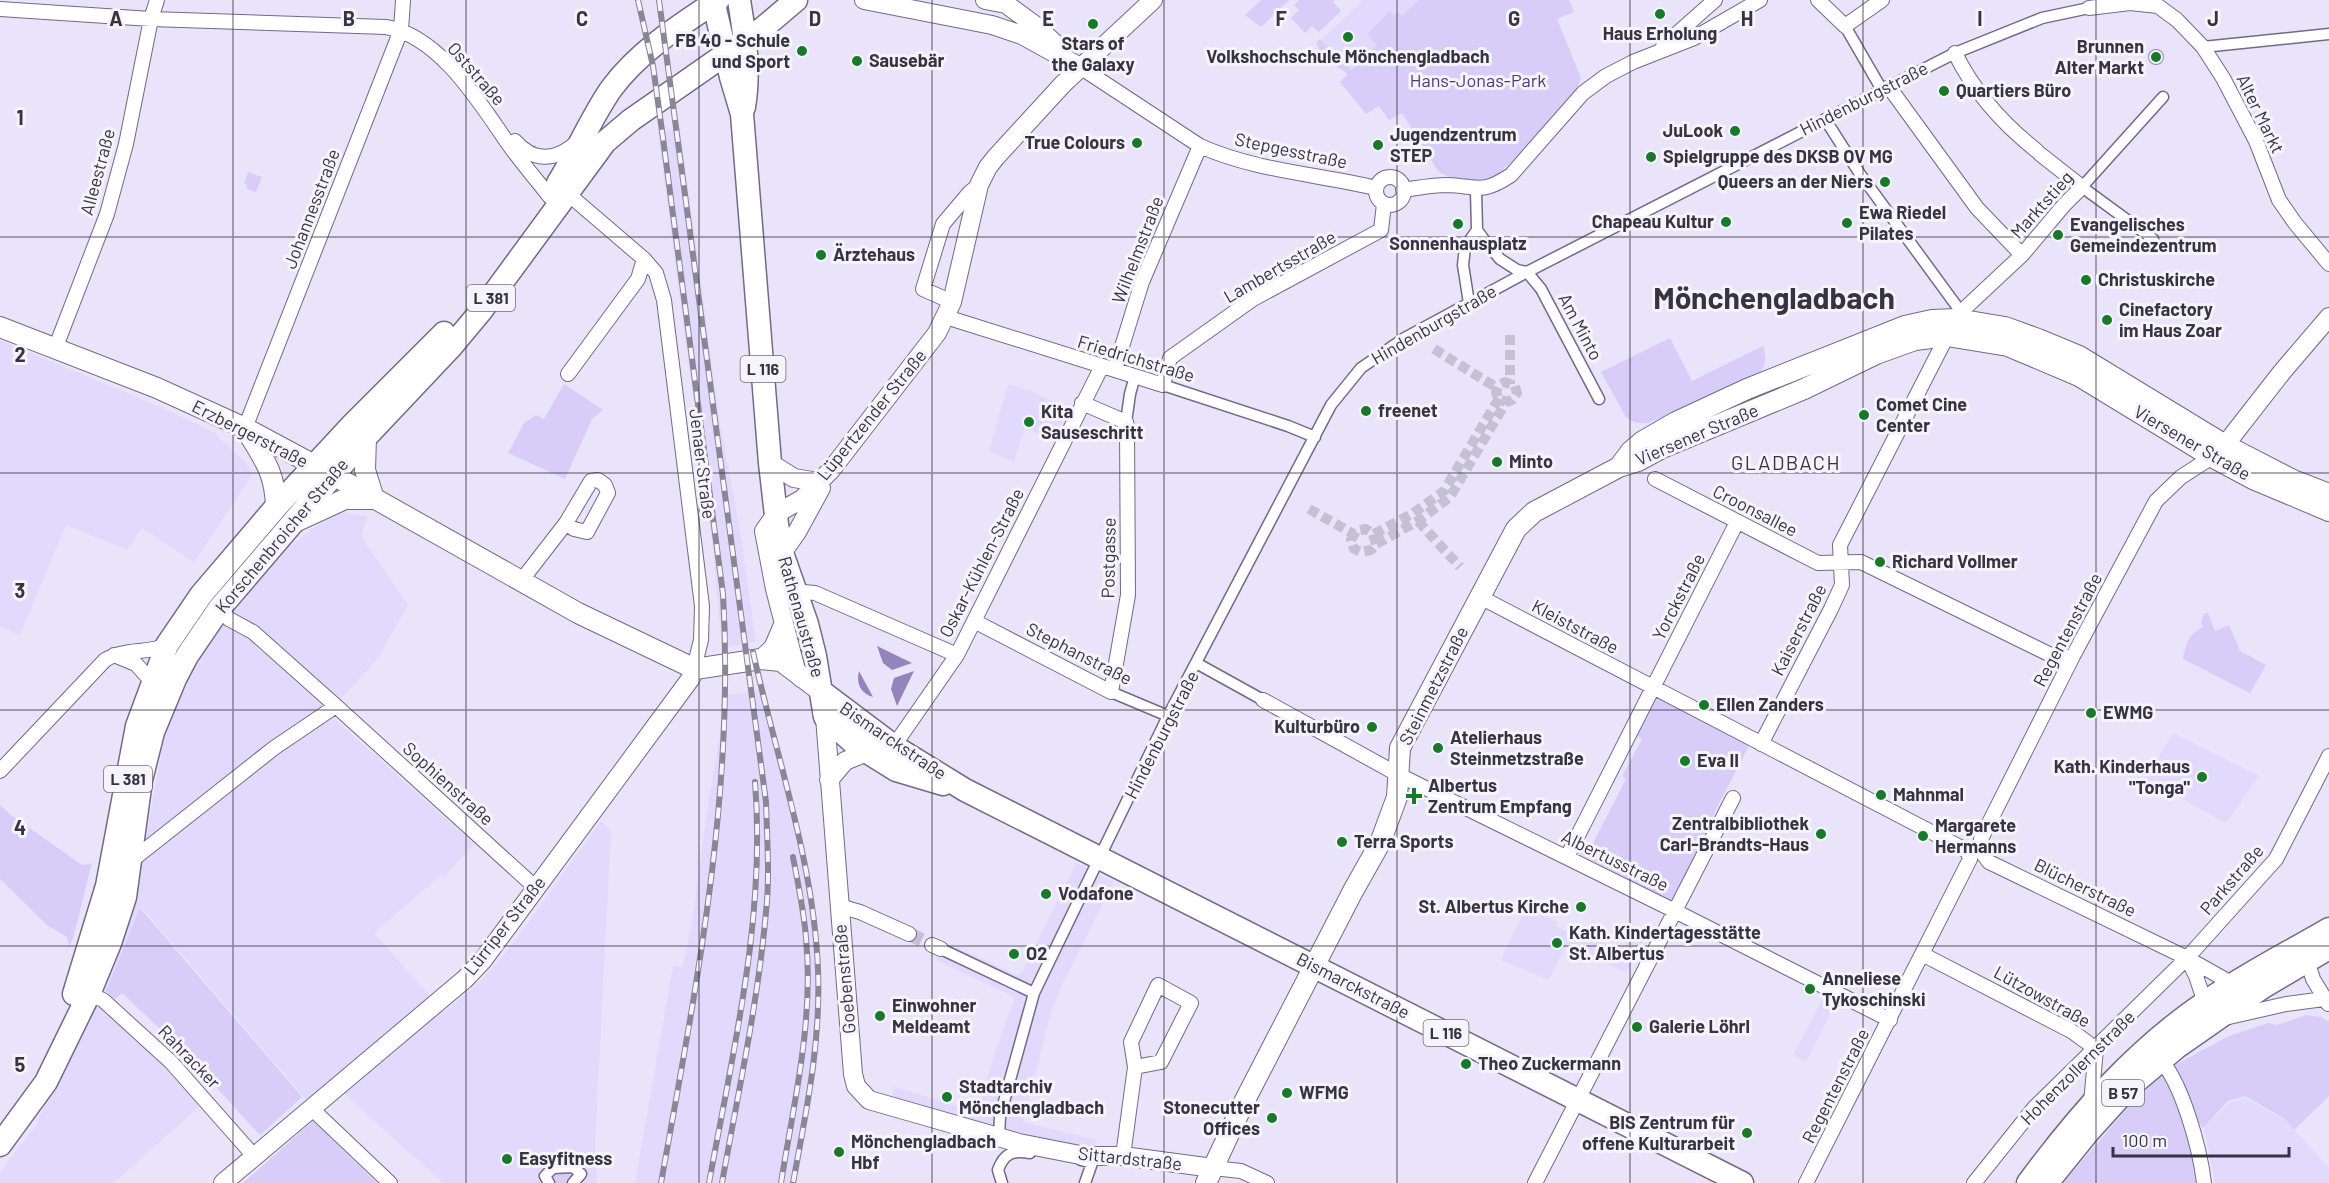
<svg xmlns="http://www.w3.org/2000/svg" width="2329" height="1183" font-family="Barlow,sans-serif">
<rect width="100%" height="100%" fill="#e9e4f9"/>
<path fill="#e2dafc" d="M1363,0H1424L1347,73L1318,43Z
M680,128L720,423L741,536L756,642L722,648L712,541L658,133Z
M0,340L165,409L215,433L247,464L252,475L194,562L142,528L127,550L66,525L20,635L0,626Z
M1008,384L1034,392L1068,410L1053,441L1025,427L1014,462L989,451Z
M336,510L368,517L361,536L408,605L377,660L328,713L474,844L444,877L441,875L374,933L444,1012L482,980L511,946L601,821L611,832L595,1144L597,1183H443L331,1082L309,1103L141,907L102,1003L202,1104L114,1183H0V1172L36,1125L133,906L167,724L219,623L248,580Z
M764,691L786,767L805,852L815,899L821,968L819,1054L797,1183H635L673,966L683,967L693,916L709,798L721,730L723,695Z
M2173,733L2259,776L2226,823L2146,779Z
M1076,863L1114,882L1059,992L1051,1013L1023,1122L1096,1140L1095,1149L996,1128L892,1098L894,1087L977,1112L996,1049L1015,997L936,960L945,942L1017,975L1021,974Z
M1527,905L1557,922L1556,926L1588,943L1594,933L1598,935L1596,939L1621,951L1634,931L1645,938L1626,973L1568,943L1548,980L1501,960Z
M1822,999L1834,1006L1806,1062L1793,1055Z
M2245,1098L2285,1120L2329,1168V1183H2215L2204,1128L2229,1103Z"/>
<path fill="#d7cdf8" d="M1261,0H1289L1261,27L1245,15Z
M1299,0H1335L1333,2L1341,11L1319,32L1312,26L1305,33L1291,18L1299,10L1294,5Z
M1419,0H1569L1574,12L1557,19L1581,78C1579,82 1578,87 1576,91C1568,103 1507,170 1496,175C1480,183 1453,182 1438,171L1402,113L1389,120L1379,106L1366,114L1340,82L1348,74L1324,58L1316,43L1320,39L1351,70L1377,45L1367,34L1390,11L1394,15L1398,12L1402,16Z
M248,172L262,177L256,192L246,188L247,184L244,183Z
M1670,338L1692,381L1763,346C1766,354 1767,365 1760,372C1751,384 1667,415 1648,423C1639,424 1634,423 1626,417L1601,372Z
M564,384L603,410L592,419L565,479L508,453L524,423L536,415L544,419Z
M2208,613L2215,631L2229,625L2240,651L2266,665L2250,693L2183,659C2186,643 2189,634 2203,627L2201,622L2204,614Z
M1661,698L1747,744L1748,748L1714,813L1678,896L1672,901L1573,851L1580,839L1592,845L1626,779L1622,776L1642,739L1636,735L1655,701Z
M0,805L11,815L82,865L90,864L92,862L73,939L63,957L69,945L67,937L47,925L0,879Z
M140,908L302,1097L260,1135L179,1047L122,993L115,999L106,991Z
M2306,1015L2321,1017L2329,1022V1096L2294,1130L2285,1119L2245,1096L2228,1101L2203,1128L2193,1115L2173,1066L2229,1036L2268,1023L2277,1025Z
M2163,1073L2178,1103L2199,1175L2196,1183H2063L2151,1081Z
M313,1121L377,1183H243Z
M553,1168L581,1174L573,1183H549Z"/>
<path fill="#9385bc" d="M2148 57a8 8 0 1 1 16 0a8 8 0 1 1-16 0Z
M877,646L912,663L892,670L883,663Z
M859,671L873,697C860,693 856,683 859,671Z
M914,671L897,706L891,689L894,678Z"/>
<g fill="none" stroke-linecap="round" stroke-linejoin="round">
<path stroke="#c5c1d4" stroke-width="10" stroke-dasharray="10 5" stroke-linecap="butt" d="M1510,335V384
M1434,349L1497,388
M1309,509L1354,534
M1418,521L1460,567
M1374,534L1412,514L1444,491L1499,398
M1376,544L1373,534L1366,529L1356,531L1351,540L1354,549L1361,552L1371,550L1376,544L1418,521L1450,497L1506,402L1512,400L1517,393L1515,386L1505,382L1499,385L1496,392L1498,398L1506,402"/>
<path stroke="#c5c1d4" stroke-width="14" stroke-dasharray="14 7" stroke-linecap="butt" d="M909,934L932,945"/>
<g stroke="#716a88" stroke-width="13">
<path id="pedestrian" d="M1845,26L1882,90
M2203,47L2329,34
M1825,119L1860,174L1961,312
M1476,190L1477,230L1488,245
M2153,239L2082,187L2163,97
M1490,247L1500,259L1517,270L1527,272L1541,289L1599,399
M1469,303L1463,265L1465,247L1477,230
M1163,385L1288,426L1315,437
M1126,422L1130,394L1135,376
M1198,664L1263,700
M1111,692L1168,716
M941,949L1034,993
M999,1138L1000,1116L1034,993L1168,716L1331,405L1361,368L1403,339L1527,272L1955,53L2042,18L2089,8
M1081,1160L1092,1163L1085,1183
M549,1183L545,1176L553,1168L573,1167L581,1174L573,1183
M1002,1183L998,1170C1004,1153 1013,1150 1030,1153"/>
</g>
<g stroke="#716a88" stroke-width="16">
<path id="minor" d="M1818,0L1845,26L1882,0
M2089,8L2130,3L2158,6L2177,20L2203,47L2223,78L2256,141L2279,200L2295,223L2329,264
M0,9L151,19L386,27C439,36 478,100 507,142C520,161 536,179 550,197
M1663,46L1715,0
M1955,53C1974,92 2003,124 2037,151
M1080,67L1200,146C1256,171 1317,174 1376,188
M1889,87L1977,208L2022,255
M515,141C534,163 557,161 578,141
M1376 191a14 14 0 1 1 28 0a14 14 0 1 1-28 0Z
M1403,190C1418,188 1432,185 1447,185C1478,186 1481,195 1511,175L1583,93L1606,76L1633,62L1694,38L1760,0
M567,193L644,259L656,273L664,300L702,606L701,640L692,676
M952,302L923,289L943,224L970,192L979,185
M946,317L1163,385L1170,358L1253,299L1381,230L1384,204
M55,349L107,214L126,144L151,19L157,0
M1115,369L1142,282L1200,146
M568,374L638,279L644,259
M245,428L401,30L403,0
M2212,457L2181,477L2156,501L2073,656L1981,839L1980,850L1989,862L2187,958L2233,984
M1655,479L1818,563L1861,562L2059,659L2073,656
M521,581L566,523L591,481L598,480L605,485L608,493L587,532L574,529L566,523
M796,594L803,592L815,593L957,655
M1480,597L1960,847L1968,852L1970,859L1806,1183
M219,609L229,619L253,632L336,706L536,888
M974,621L1111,692L1128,595L1127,426L1126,422L1082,403
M114,655L136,664L152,682
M1263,700L1399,775L1667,907L1890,1020
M1761,744L1831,609L1842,585L1840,545L1947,336L1961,312L2022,255L2064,205L2082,187L2040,154
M891,750L957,655L1102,366
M0,771L105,660C125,648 147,654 167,645
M1567,857L1737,522
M131,861L274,748L336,706
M839,906L860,912L909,934
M932,945L941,949
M1922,954L2073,1032L2096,1049
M2188,960L2196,976L2205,1003
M2307,960L2313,979L2328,1004
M89,994L103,1000L171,1062L254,1156
M2229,1017L2286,1004L2324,999
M2158,1057C2182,1081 2200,1149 2204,1183
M2091,1103L2096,1049
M311,1108L390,1183
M1123,1156L1135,1067L1131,1042L1158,985L1191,1003L1161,1062L1135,1067
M1213,1168L1241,1171L1267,1183
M1535,1183L1733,798
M1974,1183L2034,1108L2187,958L2276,859L2329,756"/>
</g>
<g stroke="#716a88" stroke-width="20">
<path id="tertiary" d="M864,0L992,25L1022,35L1080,67
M985,0L1006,4L1036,26L1061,49
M2215,454L2225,445L2282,372L2329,317
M770,463L794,478L818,482
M782,553L797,532L821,488
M761,659L773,648L783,625
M801,678L796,670L775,589L764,531L776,514L802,499L831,470L937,333L952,302L979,185L988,167L996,157L1063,84L1153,0
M822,712L825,717L853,1074L856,1086L869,1100L1019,1143L1085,1156H1123L1213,1168
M829,780L845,761L867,752
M223,1183L465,979L483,960L691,678"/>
</g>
<g stroke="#716a88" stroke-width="22">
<path id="secondary" d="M0,327L157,388L245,428L340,479L578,613L695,669L761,659L781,661L822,692
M245,428C263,458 275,471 276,507
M366,437L365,470L374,499
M1619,467L1631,451L1643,441L1676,422L1747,389L1905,326L1932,320L1957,319L2005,327L2038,339L2079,356L2225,445L2293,480L2329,494
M295,522L345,499H371
M1206,1183L1244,1102L1353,891L1380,843L1397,797L1400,748L1516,529L1534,512L1619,467L1638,461L1662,448L1804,389L1876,354L1915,340L1947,336L2008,346L2079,376L2212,457L2253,479L2329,511"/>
</g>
<g stroke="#716a88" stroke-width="25">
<path id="primary" d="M713,0L731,77L742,114L770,463L777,524L782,553L807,624L815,656L825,717L856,745L896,770L943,784
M739,0C745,36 750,71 744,107
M558,183C577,152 591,118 611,89C638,52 680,25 718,0
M822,692L895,747L965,790L1742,1183
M74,994L107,886L137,726L167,645L201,595L276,507L353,424L444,333
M0,1145L46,1082L89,994L110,943L125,897L141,780L153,732L175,679L187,656L219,609L366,437L451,347L481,311L605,142L631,120L763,28L796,0
M2028,1183C2079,1114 2135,1050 2207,1001C2246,974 2288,953 2329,929
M2047,1183L2089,1131L2128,1088L2177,1047L2263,987L2329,948"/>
</g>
<use href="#pedestrian" stroke="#fff" stroke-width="10"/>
<use href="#minor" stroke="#fff" stroke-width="14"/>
<use href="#tertiary" stroke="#fff" stroke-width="18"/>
<use href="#secondary" stroke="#fff" stroke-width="20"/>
<use href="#primary" stroke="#fff" stroke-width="22"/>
<g stroke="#898697" stroke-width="6">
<path id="rail" d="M638,0L653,66L662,131L723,594C735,793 696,988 661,1183
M659,0L766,802C767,839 770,876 766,912C758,1003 738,1093 722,1183
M753,652C776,757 814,862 818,970C821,1043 806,1112 793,1183
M709,1183C733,1051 766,917 755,782
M781,1183C794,1102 814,1020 806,938C804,911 798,884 793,857"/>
</g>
<use href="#rail" stroke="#f5f4fb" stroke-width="4" stroke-dasharray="11" stroke-linecap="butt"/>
</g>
<path fill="none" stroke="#373442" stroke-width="1.5" stroke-opacity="0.55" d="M233,0V1183M466,0V1183M699,0V1183M932,0V1183M1164,0V1183M1397,0V1183M1630,0V1183M1863,0V1183M2096,0V1183M0,237H2329M0,473H2329M0,710H2329M0,946H2329"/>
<g fill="#18792b" stroke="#f5f4fb" stroke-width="2">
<circle cx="1660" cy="14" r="6"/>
<circle cx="1093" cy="24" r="6"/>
<circle cx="1348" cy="37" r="6"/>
<circle cx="802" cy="51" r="6"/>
<circle cx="2156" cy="57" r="6"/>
<circle cx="857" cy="61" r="6"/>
<circle cx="1944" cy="91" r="6"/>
<circle cx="1735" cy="131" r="6"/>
<circle cx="1137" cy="143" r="6"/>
<circle cx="1378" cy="145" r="6"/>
<circle cx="1651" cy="157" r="6"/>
<circle cx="1885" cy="182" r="6"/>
<circle cx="1726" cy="222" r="6"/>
<circle cx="1847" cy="223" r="6"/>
<circle cx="1458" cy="224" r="6"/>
<circle cx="2058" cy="235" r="6"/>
<circle cx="821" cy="255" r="6"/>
<circle cx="2086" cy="280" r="6"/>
<circle cx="2107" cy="320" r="6"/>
<circle cx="1366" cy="411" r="6"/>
<circle cx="1864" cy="415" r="6"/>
<circle cx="1029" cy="422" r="6"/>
<circle cx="1497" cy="462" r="6"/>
<circle cx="1880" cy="562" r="6"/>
<circle cx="1704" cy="705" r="6"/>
<circle cx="2091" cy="713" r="6"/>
<circle cx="1372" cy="727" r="6"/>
<circle cx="1438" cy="748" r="6"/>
<circle cx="1685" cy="761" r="6"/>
<circle cx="2202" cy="777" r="6"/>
<circle cx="1881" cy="795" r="6"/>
<path d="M1411 787h6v6h6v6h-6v6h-6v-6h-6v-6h6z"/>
<circle cx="1821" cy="834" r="6"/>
<circle cx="1923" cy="836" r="6"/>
<circle cx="1342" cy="842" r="6"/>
<circle cx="1046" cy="894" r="6"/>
<circle cx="1581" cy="907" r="6"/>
<circle cx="1557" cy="943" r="6"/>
<circle cx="1014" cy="954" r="6"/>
<circle cx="1810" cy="989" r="6"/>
<circle cx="880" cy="1016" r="6"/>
<circle cx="1637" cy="1027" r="6"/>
<circle cx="1466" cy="1064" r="6"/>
<circle cx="1287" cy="1093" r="6"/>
<circle cx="947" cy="1097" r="6"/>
<circle cx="1272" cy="1118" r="6"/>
<circle cx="1747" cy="1133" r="6"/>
<circle cx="839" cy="1152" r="6"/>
<circle cx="507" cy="1159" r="6"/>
</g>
<g text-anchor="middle" stroke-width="6" stroke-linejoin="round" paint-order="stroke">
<g fill="#f5f4fb" stroke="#706e7a" stroke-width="1.5">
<rect x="467" y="285" width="48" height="26" rx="4.5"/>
<rect x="740.5" y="356" width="45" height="26" rx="4.5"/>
<rect x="104" y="766" width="48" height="26" rx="4.5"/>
<rect x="1423.5" y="1020" width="45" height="26" rx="4.5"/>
<rect x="2102" y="1080" width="42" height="26" rx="4.5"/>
</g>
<g font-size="16" font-weight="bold" fill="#373442">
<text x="491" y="304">L 381</text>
<text x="763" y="375">L 116</text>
<text x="128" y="785">L 381</text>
<text x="1446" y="1039">L 116</text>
<text x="2123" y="1099">B 57</text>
</g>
<g font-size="18" font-weight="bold" fill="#373442" stroke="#f5f4fb" text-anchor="start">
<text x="1660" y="40" text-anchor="middle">Haus Erholung</text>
<text x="790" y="47" text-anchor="end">FB 40 - Schule<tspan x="790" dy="21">und Sport</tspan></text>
<text x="1093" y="50" text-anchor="middle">Stars of<tspan x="1093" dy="21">the Galaxy</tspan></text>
<text x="2144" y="53" text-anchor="end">Brunnen<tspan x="2144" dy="21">Alter Markt</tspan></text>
<text x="1348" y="63" text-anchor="middle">Volkshochschule Mönchengladbach</text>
<text x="869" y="67">Sausebär</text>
<text x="1956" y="97">Quartiers Büro</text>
<text x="1723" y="137" text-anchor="end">JuLook</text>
<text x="1390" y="141">Jugendzentrum<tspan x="1390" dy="21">STEP</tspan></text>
<text x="1125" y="149" text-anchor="end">True Colours</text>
<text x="1663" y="163">Spielgruppe des DKSB OV MG</text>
<text x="1873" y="188" text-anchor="end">Queers an der Niers</text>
<text x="1859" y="219">Ewa Riedel<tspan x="1859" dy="21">Pilates</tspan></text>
<text x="1714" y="228" text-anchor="end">Chapeau Kultur</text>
<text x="2070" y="231">Evangelisches<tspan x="2070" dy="21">Gemeindezentrum</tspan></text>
<text x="1458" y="250" text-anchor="middle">Sonnenhausplatz</text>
<text x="833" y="261">Ärztehaus</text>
<text x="2098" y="286">Christuskirche</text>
<text x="2119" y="316">Cinefactory<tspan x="2119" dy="21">im Haus Zoar</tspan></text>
<text x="1876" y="411">Comet Cine<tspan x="1876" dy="21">Center</tspan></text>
<text x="1378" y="417">freenet</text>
<text x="1041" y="418">Kita<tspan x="1041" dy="21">Sauseschritt</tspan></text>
<text x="1509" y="468">Minto</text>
<text x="1892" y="568">Richard Vollmer</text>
<text x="1716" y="711">Ellen Zanders</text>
<text x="2103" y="719">EWMG</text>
<text x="1360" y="733" text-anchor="end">Kulturbüro</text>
<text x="1450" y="744">Atelierhaus<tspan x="1450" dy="21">Steinmetzstraße</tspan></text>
<text x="1697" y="767">Eva II</text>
<text x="2190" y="773" text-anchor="end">Kath. Kinderhaus<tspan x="2190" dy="21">"Tonga"</tspan></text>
<text x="1428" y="792">Albertus<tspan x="1428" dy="21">Zentrum Empfang</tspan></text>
<text x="1893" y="801">Mahnmal</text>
<text x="1809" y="830" text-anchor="end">Zentralbibliothek<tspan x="1809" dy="21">Carl-Brandts-Haus</tspan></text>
<text x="1935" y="832">Margarete<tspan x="1935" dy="21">Hermanns</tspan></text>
<text x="1354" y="848">Terra Sports</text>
<text x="1058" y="900">Vodafone</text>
<text x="1569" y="913" text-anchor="end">St. Albertus Kirche</text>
<text x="1569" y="939">Kath. Kindertagesstätte<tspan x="1569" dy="21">St. Albertus</tspan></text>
<text x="1026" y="960">O2</text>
<text x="1822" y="985">Anneliese<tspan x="1822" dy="21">Tykoschinski</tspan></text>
<text x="892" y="1012">Einwohner<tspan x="892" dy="21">Meldeamt</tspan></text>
<text x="1649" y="1033">Galerie Löhrl</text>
<text x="1478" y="1070">Theo Zuckermann</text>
<text x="959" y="1093">Stadtarchiv<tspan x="959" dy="21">Mönchengladbach</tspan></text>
<text x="1299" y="1099">WFMG</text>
<text x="1260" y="1114" text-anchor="end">Stonecutter<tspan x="1260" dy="21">Offices</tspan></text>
<text x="1735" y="1129" text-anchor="end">BIS Zentrum für<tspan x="1735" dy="21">offene Kulturarbeit</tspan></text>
<text x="851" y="1148">Mönchengladbach<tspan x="851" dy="21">Hbf</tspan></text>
<text x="519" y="1165">Easyfitness</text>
</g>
<g font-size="18" fill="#373442" stroke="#f5f4fb">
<text transform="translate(476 74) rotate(49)" y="6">Oststraße</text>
<text transform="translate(1864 99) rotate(-27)" y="6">Hindenburgstraße</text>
<text transform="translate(2260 114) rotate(64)" y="6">Alter Markt</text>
<text transform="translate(1291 151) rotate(12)" y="6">Stepgesstraße</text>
<text transform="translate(98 172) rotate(-75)" y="6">Alleestraße</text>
<text transform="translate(2042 205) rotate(-48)" y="6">Marktstieg</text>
<text transform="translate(312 209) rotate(-69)" y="6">Johannesstraße</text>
<text transform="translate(1138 250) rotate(-69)" y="6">Wilhelmstraße</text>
<text transform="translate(1280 267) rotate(-30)" y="6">Lambertsstraße</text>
<text transform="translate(1434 325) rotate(-30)" y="6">Hindenburgstraße</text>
<text transform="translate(1580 327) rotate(62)" y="6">Am Minto</text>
<text transform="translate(1136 359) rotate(17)" y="6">Friedrichstraße</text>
<text transform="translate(872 415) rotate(-51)" y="6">Lüpertzender Straße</text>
<text transform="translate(250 434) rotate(27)" y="6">Erzbergerstraße</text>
<text transform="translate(1697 435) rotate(-23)" y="6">Viersener Straße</text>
<text transform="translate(2192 443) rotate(30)" y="6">Viersener Straße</text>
<text transform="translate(702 464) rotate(83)" y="6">Jenaer Straße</text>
<text transform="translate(1755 511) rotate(27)" y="6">Croonsallee</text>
<text transform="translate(282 536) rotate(-50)" y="6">Korschenbroicher Straße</text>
<text transform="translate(1109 558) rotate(-89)" y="6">Postgasse</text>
<text transform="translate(982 563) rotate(-63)" y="6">Oskar-Kühlen-Straße</text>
<text transform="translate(1679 597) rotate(-63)" y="6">Yorckstraße</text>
<text transform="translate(801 617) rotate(74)" y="6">Rathenaustraße</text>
<text transform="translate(1575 627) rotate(28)" y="6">Kleiststraße</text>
<text transform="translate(1799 630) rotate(-63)" y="6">Kaiserstraße</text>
<text transform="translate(2068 630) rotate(-62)" y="6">Regentenstraße</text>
<text transform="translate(1079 654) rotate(27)" y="6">Stephanstraße</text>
<text transform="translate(1434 686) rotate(-63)" y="6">Steinmetzstraße</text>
<text transform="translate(1162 735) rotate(-63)" y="6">Hindenburgstraße</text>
<text transform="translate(893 741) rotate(34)" y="6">Bismarckstraße</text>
<text transform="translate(448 784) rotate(42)" y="6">Sophienstraße</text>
<text transform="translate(1615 861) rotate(26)" y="6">Albertusstraße</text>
<text transform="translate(2232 880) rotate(-49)" y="6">Parkstraße</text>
<text transform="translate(2085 888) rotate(26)" y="6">Blücherstraße</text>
<text transform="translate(505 926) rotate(-52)" y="6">Lürriper Straße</text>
<text transform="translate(845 979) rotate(-95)" y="6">Goebenstraße</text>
<text transform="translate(1353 986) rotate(27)" y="6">Bismarckstraße</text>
<text transform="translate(2042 997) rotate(29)" y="6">Lützowstraße</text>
<text transform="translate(189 1057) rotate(46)" y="6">Rahracker</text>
<text transform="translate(2078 1068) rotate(-45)" y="6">Hohenzollernstraße</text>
<text transform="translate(1836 1086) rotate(-63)" y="6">Regentenstraße</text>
<text transform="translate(1130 1159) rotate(6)" y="6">Sittardstraße</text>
</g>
<g font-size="18" fill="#4e387c" stroke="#f5f4fb">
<text x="1478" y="87">Hans-Jonas-Park</text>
</g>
<g font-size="20" letter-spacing="1.5" fill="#373442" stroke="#f5f4fb">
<text x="1786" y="470">GLADBACH</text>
</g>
<g font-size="30" font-weight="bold" fill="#373442" stroke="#f5f4fb">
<text x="1774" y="309">Mönchengladbach</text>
</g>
</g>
<g font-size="20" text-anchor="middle" font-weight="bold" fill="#373442" stroke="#f5f4fb" stroke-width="6" stroke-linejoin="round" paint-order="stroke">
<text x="116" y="26">A</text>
<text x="349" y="26">B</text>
<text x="582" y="26">C</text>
<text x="815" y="26">D</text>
<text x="1048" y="26">E</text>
<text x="1281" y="26">F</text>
<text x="1514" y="26">G</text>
<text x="1747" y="26">H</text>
<text x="1980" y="26">I</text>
<text x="2213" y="26">J</text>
<text x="20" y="125">1</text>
<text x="20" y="362">2</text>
<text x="20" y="598">3</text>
<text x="20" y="835">4</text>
<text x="20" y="1072">5</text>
</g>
<path d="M2113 1147v9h176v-9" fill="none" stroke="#373442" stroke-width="3"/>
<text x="2122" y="1147" font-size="18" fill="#373442" stroke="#f5f4fb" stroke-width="4.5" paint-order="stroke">100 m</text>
</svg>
